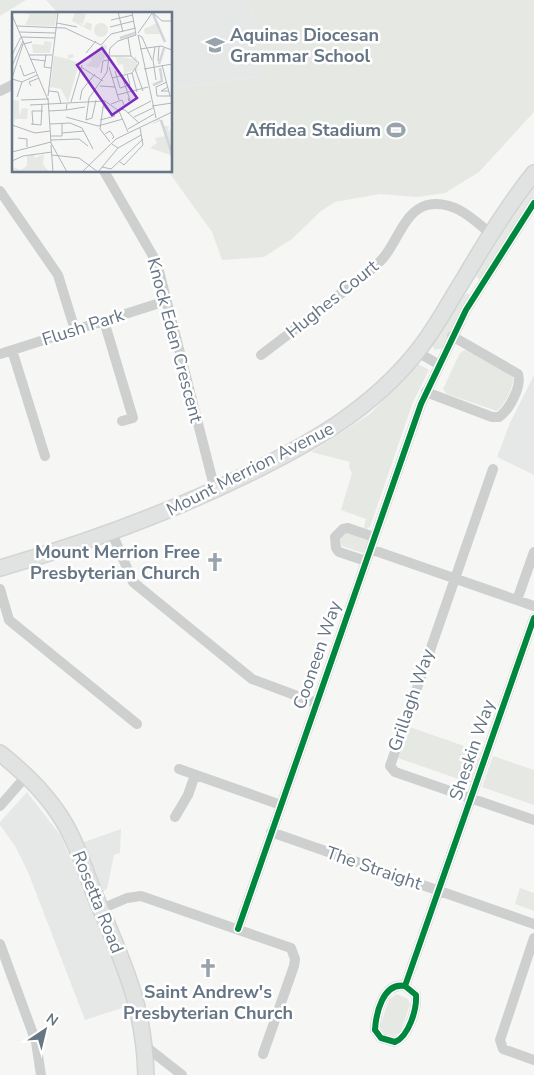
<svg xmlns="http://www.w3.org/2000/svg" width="534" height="1075" font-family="'Nunito Sans',sans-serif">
<rect width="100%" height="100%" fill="#f6f6f5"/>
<path fill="#e6e8e8" d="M46,0H250L264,76L171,89V14H59Z
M534,375V475L497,457L510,423Z
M27,792L61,836L116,967L128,1006L85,1020L28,872L15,846L0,825V822Z
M121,829L120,853L114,855L107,889L102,892L84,842Z"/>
<path fill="#e6e9e3" d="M0,0H26L0,16Z
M250,0H534V112L479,172L445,193L417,197L380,194L335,202L321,211L292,239L264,257L222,260L212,232L168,171H171V89L263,76Z
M534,183V197L480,279L476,277L491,246Z
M467,293L470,295L443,348L435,350L432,346V343L459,301Z
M465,350H470L513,377C514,387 505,404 497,411L447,394L443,389L460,353Z
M418,364L429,370L413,402L370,527L366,529L364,527L366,519L341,510L352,473L349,468L350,462L311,452L370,414Z
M349,531L366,537L369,542L363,553L342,546C339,538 342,535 349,531Z
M410,727L481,752L470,783L398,758Z
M493,756L534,770V805L482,787Z
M520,888L534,893V911L515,904Z
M397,994L408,999L410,1004L401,1031L394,1036L384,1033L380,1027L389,999Z"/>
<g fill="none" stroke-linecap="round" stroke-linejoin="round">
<g stroke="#d3d4d4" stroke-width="18">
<path id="secondary" d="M0,568C86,543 169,513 250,473C313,442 371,409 416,353C435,330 449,302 465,277C486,241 508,205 534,173
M0,753C22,771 42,789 58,813C75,837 83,866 94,893C121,958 144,1002 146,1075"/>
</g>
<path stroke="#ced0d0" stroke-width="10" d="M0,91L14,84
M104,171L157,263L215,490
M0,191L58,275L75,330
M104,321L133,418L122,421
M12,350L45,456
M417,352L438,364
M0,354L166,301
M261,355C289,334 316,313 343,292C357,281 373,270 384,257C398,240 405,211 427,205C453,199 473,219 491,234
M426,392L492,417H499C509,410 522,387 518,374L452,336
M493,469L390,766L395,772L534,820
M112,533L133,582L252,679L316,703
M370,549L534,606
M366,561L339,552L336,548L335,537L343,529L348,528L374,537
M0,589L9,620L137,724
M517,600L534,552
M179,769L281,805
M0,806L27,775
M175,817L188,795L195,775
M271,832L534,924
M101,909L127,898L141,896L291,948L295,959L294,966L263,1054
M238,929L421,404L466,310L534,203
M534,938L500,1040L503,1049L534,1060
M0,944L36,1042L41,1075
M405,986C383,982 376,1013 375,1030L381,1038L395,1042C409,1036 417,1009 416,995L405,986L534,618
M145,1046L182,1075"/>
<use href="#secondary" stroke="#e1e2e2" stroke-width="15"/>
<g stroke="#fff" stroke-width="9">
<path id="cycleway" d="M238,929L421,404L466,310L534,203
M405,986C383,982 376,1013 375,1030L381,1038L395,1042C409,1036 417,1009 416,995L405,986L534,618"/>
</g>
<use href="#cycleway" stroke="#00873e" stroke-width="6"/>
</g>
<defs>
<g id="school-bare" transform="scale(1.5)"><path d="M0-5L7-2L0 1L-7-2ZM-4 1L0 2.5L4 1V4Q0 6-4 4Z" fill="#98a3ac" stroke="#fff" stroke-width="2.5" paint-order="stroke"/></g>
<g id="stadium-bare" transform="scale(1.5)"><path d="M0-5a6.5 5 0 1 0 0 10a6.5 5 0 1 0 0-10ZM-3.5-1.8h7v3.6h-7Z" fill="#98a3ac" stroke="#fff" stroke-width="2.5" paint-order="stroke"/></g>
<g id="church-bare" transform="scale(1.5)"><path d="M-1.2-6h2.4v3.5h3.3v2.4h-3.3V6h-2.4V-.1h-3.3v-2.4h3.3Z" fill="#98a3ac" stroke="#fff" stroke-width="2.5" paint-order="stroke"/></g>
</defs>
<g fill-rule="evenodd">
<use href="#school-bare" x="215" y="45"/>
<use href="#stadium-bare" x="396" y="130"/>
<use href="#church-bare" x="215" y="562"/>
<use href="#church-bare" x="208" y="968"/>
</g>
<g text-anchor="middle" stroke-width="5" stroke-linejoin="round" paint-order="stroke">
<g font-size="18" font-weight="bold" fill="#667685" stroke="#fff" text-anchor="end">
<text x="230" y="41" text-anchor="start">Aquinas Diocesan<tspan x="230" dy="21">Grammar School</tspan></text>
<text x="381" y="136">Affidea Stadium</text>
<text x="200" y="558">Mount Merrion Free<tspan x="200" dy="21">Presbyterian Church</tspan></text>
<text x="208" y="998" text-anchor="middle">Saint Andrew's<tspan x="208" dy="21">Presbyterian Church</tspan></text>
</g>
<g font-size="18" fill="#667685" stroke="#fff">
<text transform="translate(332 299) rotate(-39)" y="6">Hughes Court</text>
<text transform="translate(83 327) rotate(-18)" y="6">Flush Park</text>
<text transform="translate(175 340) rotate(75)" y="6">Knock Eden Crescent</text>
<text transform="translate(250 469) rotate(-27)" y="6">Mount Merrion Avenue</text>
<text transform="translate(317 655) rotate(-71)" y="6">Cooneen Way</text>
<text transform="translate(411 700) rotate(-71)" y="6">Grillagh Way</text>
<text transform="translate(472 750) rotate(-71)" y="6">Sheskin Way</text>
<text transform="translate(374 868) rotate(19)" y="6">The Straight</text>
<text transform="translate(98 902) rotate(68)" y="6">Rosetta Road</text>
</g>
</g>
<g transform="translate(12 12)">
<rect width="160" height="160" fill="#f6f6f5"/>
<path d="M10,0H45L43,14L13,13L18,3ZM63,0L74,2L71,12L67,11L72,14L74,10L80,12L79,19L60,9ZM145,11L150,22H133L132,17ZM82 18a7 7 0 1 1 14 0a7 7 0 1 1-14 0ZM32,29L40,30L38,41H21L20,32L32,33ZM92,32L95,34L93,45L86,56L74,54L80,48L76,44ZM61,42L62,45L56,47L67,51L56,90L49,77L38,75L42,44L56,47V43ZM103,44L122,47L124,44L126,59L123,57L112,62L111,52L106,53ZM1,88L7,89V104L10,96L16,97L15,107H3L2,113ZM147,106L152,114H157L156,119L160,117V150L158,143L138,136L145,131L143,126L153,124L148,109L139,113ZM22,142L23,146L32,142L31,152L37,160H0V155L9,158L15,154V144Z" fill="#e6e9e3"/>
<path fill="none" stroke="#d0d6d9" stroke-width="2.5" d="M141,2L153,30M108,26L123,21M147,52L152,36M141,73L150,69L148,56M149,108L160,142"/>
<path fill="none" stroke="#afb7be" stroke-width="1" d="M106,0L111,20M120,0L124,23M140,0L150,9H160M0,3L36,88M99,8L121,3M45,11L65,15M5,14L53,16L89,33L99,22L124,16M98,15L122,9M7,20L43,21M126,21L141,0M126,23L144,106M126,23L130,25L140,48M116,26L119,44M143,35L141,48L144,68M128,37L149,34L160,38M74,41L84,29M0,43L9,25L43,26M17,43H40M34,43L32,55L39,56M97,44H119L127,51M18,47L34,49M146,49L147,34M8,53L12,64L23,60M150,53L158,84M0,54L11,29M69,55L91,69M97,55L107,88M123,57L131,79M132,57L160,52M103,59L108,76L118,73L115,62M89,61L91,49L96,48M120,61L125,80M110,64L118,88L117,89L116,86M0,66L11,32L20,30M100,66L120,61L127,51M0,67L10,70L5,85M10,70L25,63M155,70L144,75L145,84H160M19,74L17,70L27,66M88,74L103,75M156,75L149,79H157M37,79L46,80L49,92M105,83L136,75M36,84L46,0M36,86L39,131L55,160M9,88L36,87M68,88L70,78L83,62M84,88L80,106L74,108L77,86L95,60L98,36L106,29L124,23M92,88L88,117L98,130M59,90L70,53M99,92L110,88L112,93M18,93L93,89L107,99L116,120M140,94L160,91M107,97L113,98L127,111M54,98L73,95M37,99L54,98L55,92M116,101L139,89M54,105L86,114L111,107M122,105L141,96M88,108L103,104L91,94M19,112L29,113L30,93M38,112L58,111L70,116L81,137M0,113L23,121L38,119M21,113L20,99H31M116,117L142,102M50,121L72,119M93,122L98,119L102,125L100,127M39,124H50V111M6,126L15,127V135M39,128L67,127L76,134M100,132L106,136L129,123M39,133L41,160M0,140L39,130M40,143L67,146L86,160L106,136M0,149L11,144L40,140M107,149L112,153L131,133L128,116M90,155L99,157L131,127M70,160L104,127L160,100"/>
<path fill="#7b2cbf" fill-opacity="0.15" stroke="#7b2cbf" stroke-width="2.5" d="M90,36L125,86L100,103L65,53Z"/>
<rect width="160" height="160" fill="none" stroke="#667685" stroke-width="2.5"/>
</g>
<g transform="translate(45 1030) rotate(35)" stroke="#ffffff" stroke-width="4" paint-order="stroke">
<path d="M0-4L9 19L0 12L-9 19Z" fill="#667685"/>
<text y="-8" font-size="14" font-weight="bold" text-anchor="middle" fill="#667685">N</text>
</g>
</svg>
